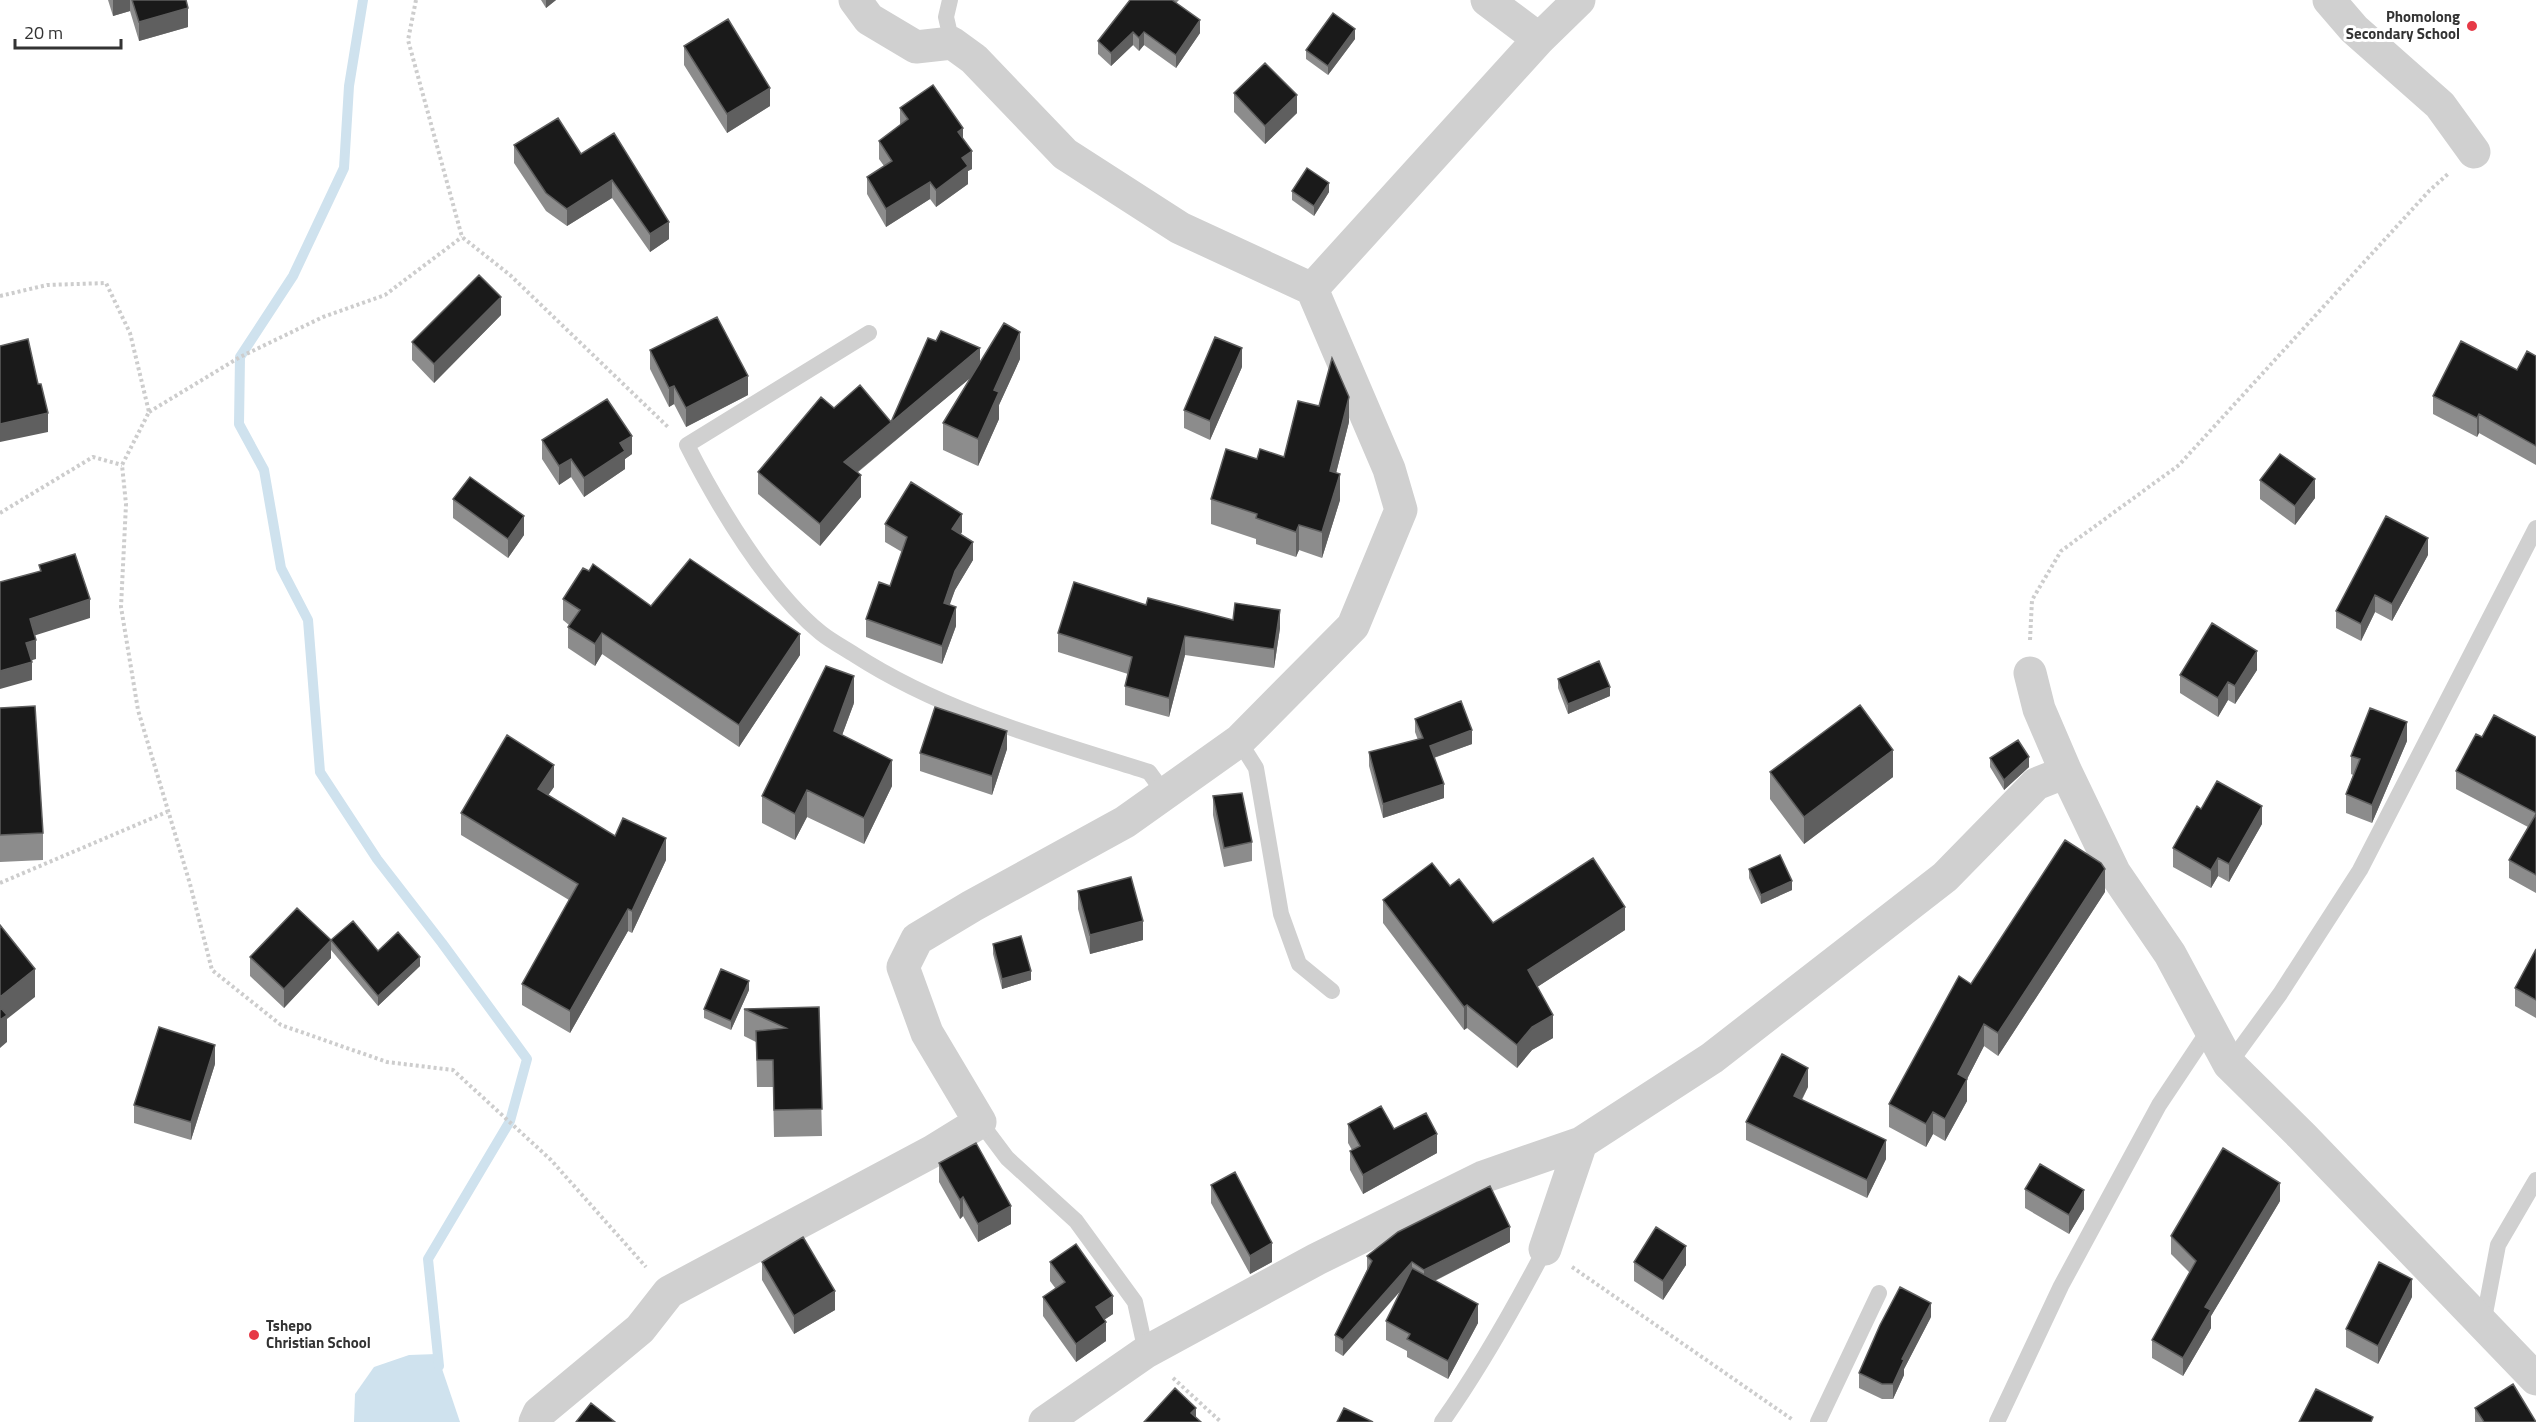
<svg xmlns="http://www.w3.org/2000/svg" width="2536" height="1422" font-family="'Titillium Web',sans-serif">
<rect width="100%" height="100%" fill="#fff"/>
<path fill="#cfe2ee" d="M437,1354L460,1422H354L355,1394L374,1367L409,1355Z"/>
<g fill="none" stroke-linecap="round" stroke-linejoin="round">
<path stroke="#cfe2ee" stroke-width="10" d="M363,0L349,86L344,168L293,276L240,357L239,424L264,470L281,568L308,620L320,772L377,859L442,943L527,1059L510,1121L428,1259L439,1366"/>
<path stroke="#cdcdcd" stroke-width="4" stroke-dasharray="3 3" stroke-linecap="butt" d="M416,0L408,40L462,237L510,275L669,428
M0,296L47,285L106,283L130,333L149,412L122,465L126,504L121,607L138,710L190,884L212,970L281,1025L387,1062L453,1070L551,1160L646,1267
M149,412L240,357L323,317L385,295L462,237
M0,513L93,457L122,465
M2030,640L2032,600L2061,551L2179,465L2429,191L2449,173
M0,883L169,811
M1572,1267L1793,1420
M1173,1378L1221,1422"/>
<path stroke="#d0d0d0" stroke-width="16" d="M950,0L946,17L952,43
M869,333L687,445C718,506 768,590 821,633C831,641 844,648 855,655C945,713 1048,740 1149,772L1165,794
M1239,741L1256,768L1281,914L1299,964L1332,991
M2229,1064L2280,994L2360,870L2536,528
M980,1122L1007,1158L1076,1221L1135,1302L1146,1352
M2483,1324L2498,1245L2536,1180
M1442,1422C1481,1367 1514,1308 1545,1249
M1818,1422L1879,1293
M1997,1422L2061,1286L2159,1105L2209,1030"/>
<path stroke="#d0d0d0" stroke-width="33" d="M855,0L869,19L916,47L952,43L974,59L1065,154L1180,228L1312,289
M1487,0L1539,39
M2329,0L2354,29L2440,105L2474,152
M2030,673L2039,709L2066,772L2114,872L2170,954L2229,1064L2302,1136L2536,1379
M1545,1249L1581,1143
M535,1422L539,1413L640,1329L669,1292L933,1151L980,1122L927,1033L903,967L917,939L972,906L1125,822L1239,741L1353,626L1401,510L1389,469L1312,289L1539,39L1579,0
M1045,1422L1146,1352L1317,1259L1483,1177L1581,1143L1712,1058L1945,877L2036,784L2066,772"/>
</g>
<path fill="#8c8c8c" d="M108,0H186L188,27L139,41L130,11L113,16Z
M541,0H556L546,8Z
M1130,0H1179L1176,3L1200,33L1176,68L1144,45L1139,51L1133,45L1111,66L1098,54V41Z
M1355,39L1328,75L1306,59V50Z
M684,46L770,106L727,133L684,65Z
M1234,93L1297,113L1265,144L1234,112Z
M900,108L963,139L972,169L968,171V184L936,207L930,199L886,227L867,194V177L884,166L879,159V141L900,125Z
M614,133L669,239L650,252L612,198L567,226L546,211L514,163V145L581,154Z
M1292,191L1329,192L1314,216L1292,200Z
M501,315L434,383L412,360V342Z
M650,350L748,395L686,427L674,404L669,407L650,369Z
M2536,356V465L2479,433L2477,437L2433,414V396L2517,370Z
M1020,359L999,405V419L978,466L943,450V423L970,378L857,473L861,497L820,546L758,494V472L834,408L891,422L980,363Z
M1242,367L1210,440L1184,428V410Z
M1349,422L1336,473L1340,500L1322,558L1299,550L1296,557L1256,544V539L1211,524V499L1257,459L1284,457Z
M542,440L632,454L625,459V469L584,497L571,477L559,485L542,459Z
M2260,480L2315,498L2295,525L2260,499Z
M453,499L524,535L508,558L453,518Z
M885,524L962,532L961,534L973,560L955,590L949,605L956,626L942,664L866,637V619L890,586L902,552L885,542Z
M2428,555L2392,621L2375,612L2361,641L2336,628V611Z
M563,599L651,606L800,655L739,747L602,654L595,666L568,648V627L569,625L563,620Z
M1146,605L1280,628L1274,668L1185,655L1169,717L1125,705V686L1128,674L1058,652V633Z
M2257,670L2235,704L2228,700L2218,717L2180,693V675Z
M1558,679L1610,696L1568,714L1558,688Z
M854,703L842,735L892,786L864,844L807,817L795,840L762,823V796Z
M0,708L43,833V860L0,862Z
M1415,719L1472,744L1434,758L1444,798L1383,818L1369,766V752L1418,740L1415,732Z
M2482,737H2536V893L2509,878V860L2528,827L2456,789V771Z
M2407,741L2372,823L2346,813V794L2353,775L2351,774V756Z
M1007,749L992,795L920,771V753Z
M1990,758L2029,767L2004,790L1990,767Z
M1770,772L1893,777L1804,844L1770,799Z
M554,787L548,795L615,836L666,860L632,933L628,931L570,1033L522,1005V984L569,900L461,835V813Z
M1213,796L1252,842V861L1224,867L1213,815Z
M2201,809L2262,824L2229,882L2218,876L2211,888L2173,867V848Z
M1749,869L1792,890L1761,904L1749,878Z
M1450,886L1493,923L1625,930L1537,987L1553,1038L1532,1050L1517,1068L1467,1028L1464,1030L1383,923V900Z
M1078,891L1143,940L1090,954L1078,909Z
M2105,892L1998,1056L1984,1046L1967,1079V1101L1945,1141L1933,1134L1926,1147L1889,1127V1104L1971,984Z
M331,940L378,951L420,966L378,1006L331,950V958L284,1008L250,976V957Z
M993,944L1031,980L1002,989L993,954Z
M2536,949V1018L2515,1006V988Z
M749,990L731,1030L704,1018V1009Z
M819,1007L822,1136L774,1137L773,1087H757L756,1042L744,1036V1009Z
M215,1064L191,1140L134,1123V1105Z
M1808,1087L1802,1100L1886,1159L1867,1198L1746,1140V1122Z
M1348,1124L1394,1129L1437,1153L1363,1194L1350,1170V1151L1352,1150L1348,1143Z
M939,1163L1011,1224L978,1242L963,1216L960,1219L939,1182Z
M1211,1185L1272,1262L1250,1274L1211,1203Z
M2025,1189L2084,1209L2069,1234L2025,1208Z
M2280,1201L2211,1316V1328L2183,1376L2152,1358V1340L2190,1273L2171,1254V1236Z
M1510,1242L1435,1281L1478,1323L1448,1379L1407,1357V1351L1386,1340V1321L1402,1288L1343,1356L1335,1351V1335L1367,1270V1256Z
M762,1262L835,1310L794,1334L762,1280Z
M1050,1262L1113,1314L1104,1320L1106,1341L1076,1362L1043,1316V1297L1056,1289L1050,1281Z
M1634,1262L1686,1265L1663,1300L1634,1281Z
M2412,1297L2378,1364L2346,1347V1329Z
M1931,1317L1904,1369V1375L1893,1399H1882L1859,1388V1373Z
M2475,1408L2536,1422H2475Z"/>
<path fill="#5f5f5f" d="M113,0H130V11L113,16Z
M546,0H556L546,8Z
M188,8V27L139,41V22Z
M1200,20V33L1176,68V55Z
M1355,29V39L1328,75V66Z
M1133,32V45L1111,66V53Z
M1144,32V45L1139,51V38Z
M770,88V106L727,133V114Z
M1297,95V113L1265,144V126Z
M963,128V145L958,132Z
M972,151V169L968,171V184L936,207V190L962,158Z
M612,180V198L567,226V209Z
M930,182V199L886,227V209Z
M1329,183V192L1314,216V206Z
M669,222V239L650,252V234Z
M501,297V315L434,383V364Z
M1020,332V359L999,405V419L978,466V439L994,390Z
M980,348V370L844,483V462Z
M1242,348V367L1210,440V421Z
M748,376V395L686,427V408Z
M674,386V404L669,407V388Z
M1349,397V422L1330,497V471Z
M48,413V432L0,442V424Z
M2479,414V433L2477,437V418Z
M632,436V454L625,459V469L584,497V478L620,443Z
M571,459V477L559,485V466Z
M1340,474V500L1322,558V532Z
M861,475V497L820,546V524Z
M2315,479V498L2295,525V506Z
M962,514V532L952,547V529Z
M524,516V535L508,558V539Z
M1299,525V550L1296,557V532Z
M2428,538V555L2392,621V604Z
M973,542V560L955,590L944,621V603L955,571Z
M2375,595V612L2361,641V624Z
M90,599V618L30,637V619Z
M956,607V626L942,664V646Z
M1280,610V628L1274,668V649Z
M602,633V654L595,666V644Z
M800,634V655L739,747V725Z
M1185,636V655L1169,717V698Z
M36,640V659L26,662V643Z
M2257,651V670L2235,704V686Z
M32,662V680L0,689V671Z
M854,676V703L834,757V731Z
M2228,682V700L2218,717V698Z
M1610,687V696L1568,714V704Z
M2407,722V741L2372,823V805Z
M1472,730V744L1430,759V746Z
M1007,731V749L992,795V776Z
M1893,750V777L1804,844V817Z
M2029,757V767L2004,790V780Z
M892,760V786L864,844V818Z
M554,765V787L538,810V789Z
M1444,784V798L1383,818V804Z
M807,790V817L795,840V814Z
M2262,806V824L2229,882V864Z
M666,838V860L632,933V911Z
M2218,858V876L2211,888V870Z
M2105,869V892L1998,1056V1033Z
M1792,881V890L1761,904V895Z
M1625,907V930L1528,993V970Z
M628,909V931L570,1033V1011Z
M1143,921V940L1090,954V935Z
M331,940V958L284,1008V989Z
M420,957V966L378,1006V996Z
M35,969V997L7,1019V1042L0,1048V997Z
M1031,971V980L1002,989V979Z
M749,981V990L731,1030V1021Z
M1467,1005V1028L1464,1030V1007Z
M1553,1015V1038L1532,1050L1517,1068V1045L1532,1027Z
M1984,1024V1046L1967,1079V1101L1945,1141V1119L1958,1074Z
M215,1045V1064L191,1140V1122Z
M1808,1068V1087L1794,1114V1096Z
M1933,1112V1134L1926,1147V1124Z
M1437,1134V1153L1363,1194V1175Z
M1886,1140V1159L1867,1198V1180Z
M2280,1183V1201L2211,1316V1328L2183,1376V1358L2205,1307Z
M2084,1190V1209L2069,1234V1215Z
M963,1197V1216L960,1219V1200Z
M1011,1206V1224L978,1242V1224Z
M1510,1227V1242L1424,1286V1270Z
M1272,1243V1262L1250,1274V1256Z
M1686,1246V1265L1663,1300V1281Z
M1412,1262V1278L1343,1356V1340Z
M2412,1279V1297L2378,1364V1346Z
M835,1291V1310L794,1334V1316Z
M1113,1296V1314L1096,1325V1307Z
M1931,1303V1317L1904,1369V1375L1893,1399V1384L1902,1359Z
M1478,1304V1323L1448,1379V1361Z
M1106,1322V1341L1076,1362V1344Z
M1196,1408V1422L1191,1413Z"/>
<path fill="#1a1a1a" stroke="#5f5f5f" stroke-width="1.5" d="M132,0H186L188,8L139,22Z
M1130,0H1172L1200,20L1176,55L1144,32L1139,38L1133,32L1111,53L1098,41Z
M1333,13L1355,29L1328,66L1306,50Z
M728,19L770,88L727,114L684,46Z
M1265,63L1297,95L1265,126L1234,93Z
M933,85L963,128L958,132L972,151L962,158L968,166L936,190L930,182L886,209L867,177L892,161L879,141L908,119L900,108Z
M558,118L581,154L614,133L669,222L650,234L612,180L567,209L546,193L514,145Z
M1307,168L1329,183L1314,206L1292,191Z
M479,275L501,297L434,364L412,342Z
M717,317L748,376L686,408L674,386L669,388L650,350Z
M1004,323L1020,332L994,390L999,392L978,439L943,423Z
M941,331L980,348L844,462L861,475L820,524L758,472L821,397L834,408L860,385L891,422L928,338L936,341Z
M1215,337L1242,348L1210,421L1184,410Z
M28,339L38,384H41L48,413L0,424V346Z
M2461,341L2517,370L2527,351L2536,356V446L2479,414L2477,418L2433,396Z
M1332,358L1349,397L1330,471L1340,474L1322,532L1299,525L1296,532L1256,518L1257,514L1211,499L1226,449L1257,459L1260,449L1284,457L1298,401L1319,406Z
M607,399L632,436L620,443L625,451L584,478L571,459L559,466L542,440Z
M2280,454L2315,479L2295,506L2260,480Z
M470,477L524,516L508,539L453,499Z
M911,482L962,514L952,529L973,542L955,571L944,603L956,607L942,646L866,619L879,582L890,586L907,537L885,524Z
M2386,516L2428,538L2392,604L2375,595L2361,624L2336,611Z
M75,554L90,599L30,619L36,640L26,643L32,662L0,671V582L41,571L39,565Z
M690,559L800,634L739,725L602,633L595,644L568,627L580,610L563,599L583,568L589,571L593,564L651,606Z
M1074,582L1146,605L1148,598L1233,620L1235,603L1280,610L1274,649L1185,636L1169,698L1125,686L1132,657L1058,633Z
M2212,623L2257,651L2235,686L2228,682L2218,698L2180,675Z
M1599,661L1610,687L1568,704L1558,679Z
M826,666L854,676L834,731L892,760L864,818L807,790L795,814L762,796Z
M1461,701L1472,730L1430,746L1444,784L1383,804L1369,752L1423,738L1415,719Z
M1860,705L1893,750L1804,817L1770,772Z
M35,706L43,833L0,835V708Z
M935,707L1007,731L992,776L920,753Z
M2370,708L2407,722L2372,805L2346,794L2360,759L2351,756Z
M2494,715L2536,737V813L2456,771L2476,734L2482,737Z
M507,735L554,765L538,789L615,836L623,818L666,838L632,911L628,909L570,1011L522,984L578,884L461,813Z
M2018,740L2029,757L2004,780L1990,758Z
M2217,781L2262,806L2229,864L2218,858L2211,870L2173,848L2197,806L2201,809Z
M1242,793L1252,842L1224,848L1213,796Z
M2536,814V875L2509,860Z
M2065,840L2101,863L2105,869L1998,1033L1984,1024L1958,1074L1967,1079L1945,1119L1933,1112L1926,1124L1889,1104L1959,976L1971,984Z
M1780,855L1792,881L1761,895L1749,869Z
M1593,858L1625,907L1528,970L1553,1015L1532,1027L1517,1045L1467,1005L1464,1007L1383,900L1432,863L1450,886L1459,879L1493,923Z
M1131,877L1143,921L1090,935L1078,891Z
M297,908L331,940L284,989L250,957Z
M353,921L378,951L398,932L420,957L378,996L331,940Z
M0,925L35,969L0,997Z
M1021,936L1031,971L1002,979L993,944Z
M2536,949V1000L2515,988Z
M721,969L749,981L731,1021L704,1009Z
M0,1007L7,1015L0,1020Z
M819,1007L822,1109L774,1110L773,1060H757L756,1031L786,1028L744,1009Z
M159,1027L215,1045L191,1122L134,1105Z
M1782,1054L1808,1068L1794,1096L1886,1140L1867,1180L1746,1122Z
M1381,1106L1394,1129L1426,1113L1437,1134L1363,1175L1350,1151L1360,1146L1348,1124Z
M976,1143L1011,1206L978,1224L963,1197L960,1200L939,1163Z
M2223,1148L2280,1183L2205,1307L2211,1310L2183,1358L2152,1340L2196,1261L2171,1236Z
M2040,1164L2084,1190L2069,1215L2025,1189Z
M1235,1172L1272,1243L1250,1256L1211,1185Z
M1490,1186L1510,1227L1424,1270L1412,1262L1343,1340L1335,1335L1372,1261L1367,1256L1398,1232Z
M1656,1227L1686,1246L1663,1281L1634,1262Z
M803,1237L835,1291L794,1316L762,1262Z
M1076,1244L1113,1296L1096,1307L1106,1322L1076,1344L1043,1297L1065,1282L1050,1262Z
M2379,1262L2412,1279L2378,1346L2346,1329Z
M1412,1268L1478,1304L1448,1361L1407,1339L1410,1334L1386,1321Z
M1900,1287L1931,1303L1902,1359L1904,1360L1893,1384H1882L1859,1373L1880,1325Z
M2513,1384L2536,1422H2484L2475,1408Z
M1175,1388L1196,1408L1191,1413L1201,1422H1144Z
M2316,1389L2373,1417L2371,1422H2299Z
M591,1403L615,1422H576Z
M1344,1408L1373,1422H1337Z"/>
<g fill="#e63946" stroke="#fff" stroke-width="2">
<circle cx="2472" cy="26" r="6"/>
<circle cx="254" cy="1335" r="6"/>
</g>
<g text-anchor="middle" stroke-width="6" stroke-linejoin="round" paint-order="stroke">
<g font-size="15" font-weight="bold" fill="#333" stroke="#fff" text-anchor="end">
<text x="2460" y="22">Phomolong<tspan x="2460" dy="17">Secondary School</tspan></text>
<text x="266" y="1331" text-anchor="start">Tshepo<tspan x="266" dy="17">Christian School</tspan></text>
</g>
</g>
<path d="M15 39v9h106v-9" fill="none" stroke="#333333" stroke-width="3"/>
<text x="24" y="39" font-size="18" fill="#333333" stroke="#ffffff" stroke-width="4.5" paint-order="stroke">20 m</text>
</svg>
